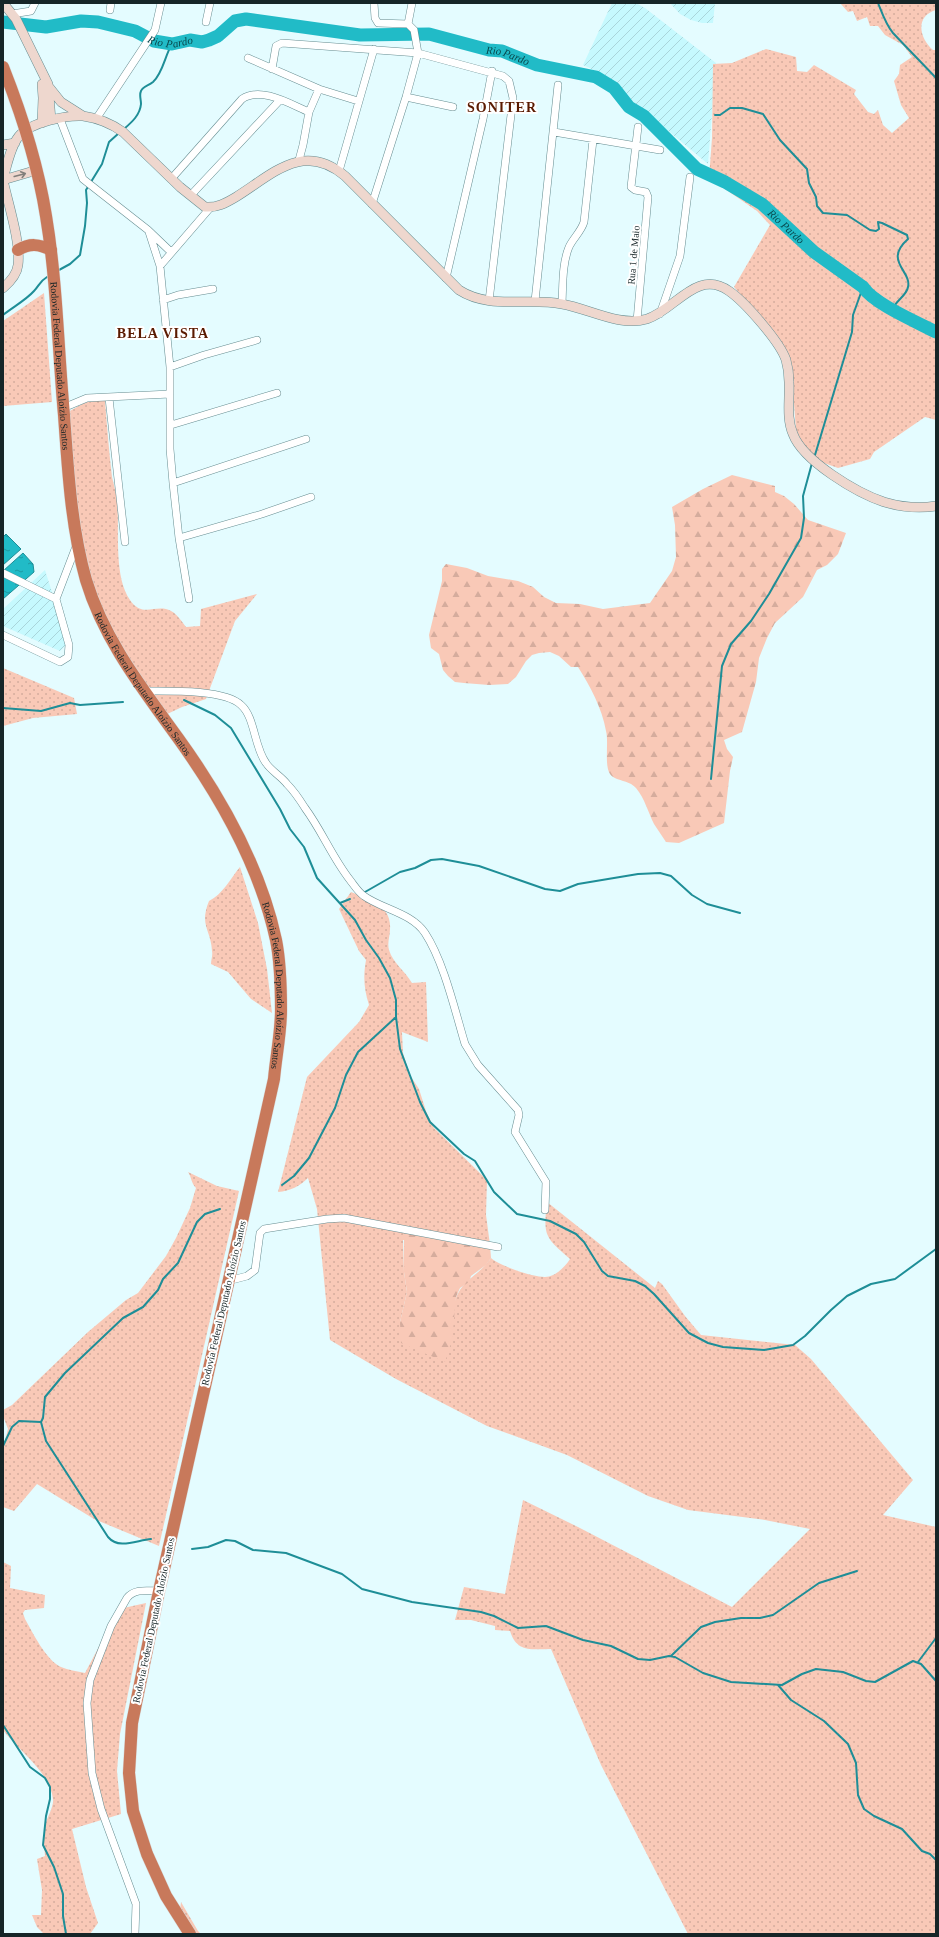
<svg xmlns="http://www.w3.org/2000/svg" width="939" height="1937" font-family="'Times New Roman',serif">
<defs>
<pattern id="industrial-furrows" width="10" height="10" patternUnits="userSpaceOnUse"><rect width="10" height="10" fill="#c6f9fe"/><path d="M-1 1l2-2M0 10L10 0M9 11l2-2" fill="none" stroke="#a9d5da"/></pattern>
<pattern id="grass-dots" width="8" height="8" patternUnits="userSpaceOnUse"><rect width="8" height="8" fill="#f9c9b7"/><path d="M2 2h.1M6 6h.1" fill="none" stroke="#d5ac9d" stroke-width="1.8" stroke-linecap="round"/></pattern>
<pattern id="forest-firs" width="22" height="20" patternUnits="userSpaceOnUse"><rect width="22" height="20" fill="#f9c9b7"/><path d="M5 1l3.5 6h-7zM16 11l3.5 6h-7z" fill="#d5ac9d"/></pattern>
<pattern id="water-ripples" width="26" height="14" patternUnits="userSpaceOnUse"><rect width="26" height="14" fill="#21bbc7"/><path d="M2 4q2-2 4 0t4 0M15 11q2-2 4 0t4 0" fill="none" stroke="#1c98a2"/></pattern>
</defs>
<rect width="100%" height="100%" fill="#e4fcff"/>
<path fill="url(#industrial-furrows)" d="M612,3H636L645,8L716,63L708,164L598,72L583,65Z
M670,3H715L713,23H702L691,20L680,14Z
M45,570L68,643L60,651L3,626V609Z"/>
<path fill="url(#grass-dots)" d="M840,3H936V10C915,16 919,38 933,50H936V420L925,417L874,452L870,459L838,468L810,458L796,430L791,364L776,335L734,287L770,225L757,211L709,178L712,138L713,64L732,63L766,49L796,57L797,71L807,72L814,65L856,90L854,94L868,112L874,114L878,110L883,125L892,133L909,118L901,105L894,81L899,74L900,65L912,57L903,45L885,35L878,26H870L867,17L857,21L853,11L848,12Z
M44,293L52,402L3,406V321Z
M95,400L105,401C107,426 109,452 112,477C114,485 116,493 117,501C120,530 113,575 130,600C143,619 156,603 171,611C177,614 182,622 186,627L200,626L201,609L257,594L235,621L206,699L182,707L161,717L93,596L77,521L68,412L84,403Z
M3,668L74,698L77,714L33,718L3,726Z
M240,867L258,923L267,969L272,1013L251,999L228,972L211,964C211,960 213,955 212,951C211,929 199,926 209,901C223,894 230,879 240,867Z
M351,892C368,899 392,905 390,929C390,937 387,942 389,950C393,963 405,971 412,983L426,982L428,1042L402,1032L403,1053L410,1075L419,1089L426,1111L434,1128L487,1180L486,1215L490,1245L403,1240L404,1272L407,1292L400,1322L454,1306C458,1281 478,1277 491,1258C500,1266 532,1277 545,1277C555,1277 565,1267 570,1259C545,1237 543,1236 547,1202L655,1288L658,1281L662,1284L685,1316L701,1335L795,1345L811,1359L913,1480L883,1515L936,1527V1934H688L601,1765L551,1649C531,1649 517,1653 510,1631L495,1630V1626L471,1620H455L464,1587L505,1594L523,1500L578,1527L732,1607L810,1529L765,1520L688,1510L648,1496L567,1455L487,1426L396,1379L330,1340L317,1209L308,1178C300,1186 290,1191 278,1192L307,1077L359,1022L369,1005C364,989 363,977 366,960L359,951L339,909Z
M188,1172L217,1186L239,1191L159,1546L94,1519L37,1484L14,1511L3,1507V1448L8,1429L3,1416V1410L12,1405L88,1332L126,1300L138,1293L166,1256L176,1238L190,1208L196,1188C191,1183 192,1178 188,1172Z
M3,1562L11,1566L10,1588L45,1595L44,1608L25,1610L23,1613L25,1619C33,1633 46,1660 61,1667C68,1670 77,1671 85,1673L119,1609L146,1603L120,1734L117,1771L121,1814L72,1829L86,1887L98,1923L90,1934H44L37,1927L32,1915H41L42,1890L37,1859L45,1856C44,1846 43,1836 45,1826C47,1817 54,1807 53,1799C50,1772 18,1750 3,1730Z
M181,1902L198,1931L201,1934H191L179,1918Z"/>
<path fill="url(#forest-firs)" d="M732,475L775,486V492L784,496L794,504L808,520L846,533L838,554L827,565L817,570L803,597L775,623L767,638L759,658L756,682L742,732L724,740L727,749L733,757L730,771L724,823L679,843L666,842C662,836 658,830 654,824C648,812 645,799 636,788C628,779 616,782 610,774C604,765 609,742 606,731C602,708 590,686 578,667H571L559,656L550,652L539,653L532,655L526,661L516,677L508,684L489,685L464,683L455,682L448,676L443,670L439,654L431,648L429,635L442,581V569L446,564L467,568L488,576L518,581L533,587L544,597L556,603L580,604L603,609L650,603L672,571L676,557L675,525L672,507L703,489Z
M404,1234L469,1240L490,1245L491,1258L486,1265L471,1276L469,1282L460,1288L456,1297L452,1340L445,1362L401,1343L400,1322L407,1292L404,1272Z"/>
<path fill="url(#water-ripples)" stroke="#1e8e97" d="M6,534L21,549L3,565V537Z
M23,553L33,564L34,572L3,599V571Z"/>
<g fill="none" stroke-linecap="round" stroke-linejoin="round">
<path stroke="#1e8e97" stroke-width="2" d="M878,3C882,13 886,25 893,33C907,48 922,63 936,78
M715,115H720L730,108H742L763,114L780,140L807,169L809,183L816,197L817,206L823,213L847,215L870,230L876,231L879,229L878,222L882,223L907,235L908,239C883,261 912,271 908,287C907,294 899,299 895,305L896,311
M124,129C132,122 140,115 141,104C141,99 139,95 141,91C143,86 148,86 153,82C163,73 165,55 172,44
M59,270L70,264L80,255L85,226L87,203L86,190L102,164L109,142L119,133
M3,315C13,307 26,300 34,291C39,286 40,281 47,277
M815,455L852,332L853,315L863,287
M184,700L215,715L231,728L280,809L290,829L304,847L317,878L355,920L366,940L379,958L390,978L396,1000V1017L400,1049L420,1102L430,1122L464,1154L475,1161L494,1192L517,1214L550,1221L576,1234L584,1242L602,1271L608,1276L635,1281L645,1286L654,1294L689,1333L708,1343L723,1347L764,1350L793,1345L805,1336L831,1310L847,1296L871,1284L895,1279L936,1249
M3,708L41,711L70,703L80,705L123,702
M711,779L722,666L731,644L751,621L769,594L801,538L804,518L803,496L812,463
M365,892L400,872L415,868L431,860L442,859L479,866L545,889L560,891L578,884L638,874L660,873L671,876L692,895L707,904L740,913
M340,903L350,899
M282,1185L294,1176L309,1158L335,1108L346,1075L358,1052L396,1017
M3,1446L12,1427L19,1421L41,1422
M151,1539C137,1540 119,1550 108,1537L46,1441L41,1422L43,1418L45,1397L65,1373L123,1318L143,1307L158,1290L163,1279L178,1263L197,1222L205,1214L220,1209
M192,1549L208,1547L226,1540L235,1541L253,1550L286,1553L342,1574L362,1589L412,1602L481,1612L494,1616L518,1628L546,1626L583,1640L611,1646L638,1659L650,1660L669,1656L675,1657L703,1673L731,1682L782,1685L802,1674L816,1669L843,1672L866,1681L875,1682L913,1661L921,1664L936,1681
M671,1656L701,1627L715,1622L741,1618H760L773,1615L819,1583L857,1571
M918,1662L936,1638
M778,1685L791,1700L824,1721L848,1744L856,1763L858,1795L864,1809L874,1816L902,1829L922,1851L930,1854L936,1860
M3,1725L30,1767L45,1778L50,1787V1799L46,1816L43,1845L54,1867L63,1894V1916L66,1934"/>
<path stroke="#21bbc7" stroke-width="13" id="s1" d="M3,22L46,27L81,21L98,22L135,31L154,41L172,44L190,40L202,42L209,40L218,36L235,21L246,19L360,35L429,34L489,50L502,51L537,65L596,77L614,88L629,107L644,116L697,169L725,182L762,204L814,252L863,287C874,304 917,322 936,332"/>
<g stroke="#668d91" stroke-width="8">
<path id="street" d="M374,3L375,18L378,23L408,24
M110,10L111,3
M12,14L31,11L35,3
M206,22L210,3
M248,58L319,89L358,101
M272,69L276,46L282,43L418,53L414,30L408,24L412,3
M406,97L453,107
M60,119L83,179L148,230L171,252
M96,119L155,30L161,3
M554,132L660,150
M299,160L303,145L309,112L319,89
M339,171L374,49
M172,178L242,99C261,86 290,104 309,112
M191,195L280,100
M372,204L406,97L418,53L503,76L509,81L513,98L489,301
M149,232L160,266
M446,278L483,119L492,71
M163,300L178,295L213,289
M535,301L558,85
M562,303C563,285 562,264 569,247C573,238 581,232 584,222L593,140
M660,314L680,256L690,177
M637,321L648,197L646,192L635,190L631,187L638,127
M170,367L204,355L257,340
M109,398L125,542
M63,408L87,398L170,394
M171,425L277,393
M173,483L306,439
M179,538L262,514L311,497
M3,573L56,599
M189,599L179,538L173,483L170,449V367L160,266L210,208
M3,635L60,662L68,657L69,645L56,599L77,544
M144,691C166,691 225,689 241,705C255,717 254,747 266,763C271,771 281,776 287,784C294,791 300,800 305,808C322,831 332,857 350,880C354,885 358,892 364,896C382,909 412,913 425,933C444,962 455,1011 465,1044L478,1065L518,1110L519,1115L515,1132L546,1182L545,1210
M228,1281L247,1276L255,1270L260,1233L264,1229L327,1219L344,1218L498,1247
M135,1934L136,1904L101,1809L92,1773L87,1703L90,1680L111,1626L127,1598C135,1588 148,1591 159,1591"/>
</g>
<g stroke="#668d91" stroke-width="10">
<path id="secondary" d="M3,3L16,19L48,84L51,120
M49,87L61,102L83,116
M42,123L43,98L42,84
M3,145L15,143
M3,179C7,166 10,147 19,136C31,122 66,115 83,116C97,118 112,124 123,132L180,187L205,207C217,208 226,203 236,197C273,174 303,141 345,176L459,290C490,310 528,297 562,304C590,309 619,327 647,319C675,310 697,268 729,291C745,302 780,342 786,360C788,367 789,375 789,382C790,399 786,418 793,434C803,461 857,493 884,502C901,507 918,509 936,506
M3,180C8,203 21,243 18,265C17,275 10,282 3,288
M3,180L37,170"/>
</g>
<g stroke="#dadcdc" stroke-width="13">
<g id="highway">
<path id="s2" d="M3,67C22,115 38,165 46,216C57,282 58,349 64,415C68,470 71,527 86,580C104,640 142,688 178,738C222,799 260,866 276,940C280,960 281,989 281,1010C281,1033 276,1056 274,1079L159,1591L132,1723L129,1773L133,1811L147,1854L166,1896L190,1934"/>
<path d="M18,250C30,243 39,244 51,250"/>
</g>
</g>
<use href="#street" stroke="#fff" stroke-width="7"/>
<use href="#secondary" stroke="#eed7ce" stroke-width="9"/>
<use href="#highway" stroke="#c8795b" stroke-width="12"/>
</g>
<defs><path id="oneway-shaft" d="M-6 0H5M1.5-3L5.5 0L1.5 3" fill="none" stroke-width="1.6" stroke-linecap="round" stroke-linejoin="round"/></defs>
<use stroke="#827e7a" href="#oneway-shaft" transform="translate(20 175) rotate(-15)"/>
<g text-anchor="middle" stroke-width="4" stroke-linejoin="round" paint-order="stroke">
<g font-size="10" fill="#162527" stroke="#fff">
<text transform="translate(633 255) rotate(-85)" y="4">Rua 1 de Maio</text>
<text dy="4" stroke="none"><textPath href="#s2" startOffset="306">Rodovia Federal Deputado Aloízio Santos</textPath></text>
<text dy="4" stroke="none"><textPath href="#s2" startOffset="641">Rodovia Federal Deputado Aloízio Santos</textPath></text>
<text dy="4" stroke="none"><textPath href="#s2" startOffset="977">Rodovia Federal Deputado Aloízio Santos</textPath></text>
<text transform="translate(223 1303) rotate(-77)" y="4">Rodovia Federal Deputado Aloízio Santos</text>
<text transform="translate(153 1620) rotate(-78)" y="4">Rodovia Federal Deputado Aloízio Santos</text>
</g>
<g font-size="11" font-style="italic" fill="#08484d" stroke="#fff">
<text dy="4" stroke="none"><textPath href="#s1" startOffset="172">Rio Pardo</textPath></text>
<text dy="4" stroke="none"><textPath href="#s1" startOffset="521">Rio Pardo</textPath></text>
<text dy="4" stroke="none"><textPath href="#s1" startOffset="857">Rio Pardo</textPath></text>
</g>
<g font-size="14" font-weight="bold" letter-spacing="1" fill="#5a1a00" stroke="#fff">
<text x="502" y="112">SONITER</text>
<text x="163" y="338">BELA VISTA</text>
</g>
</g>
<rect width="939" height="1937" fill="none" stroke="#162527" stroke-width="8"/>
</svg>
